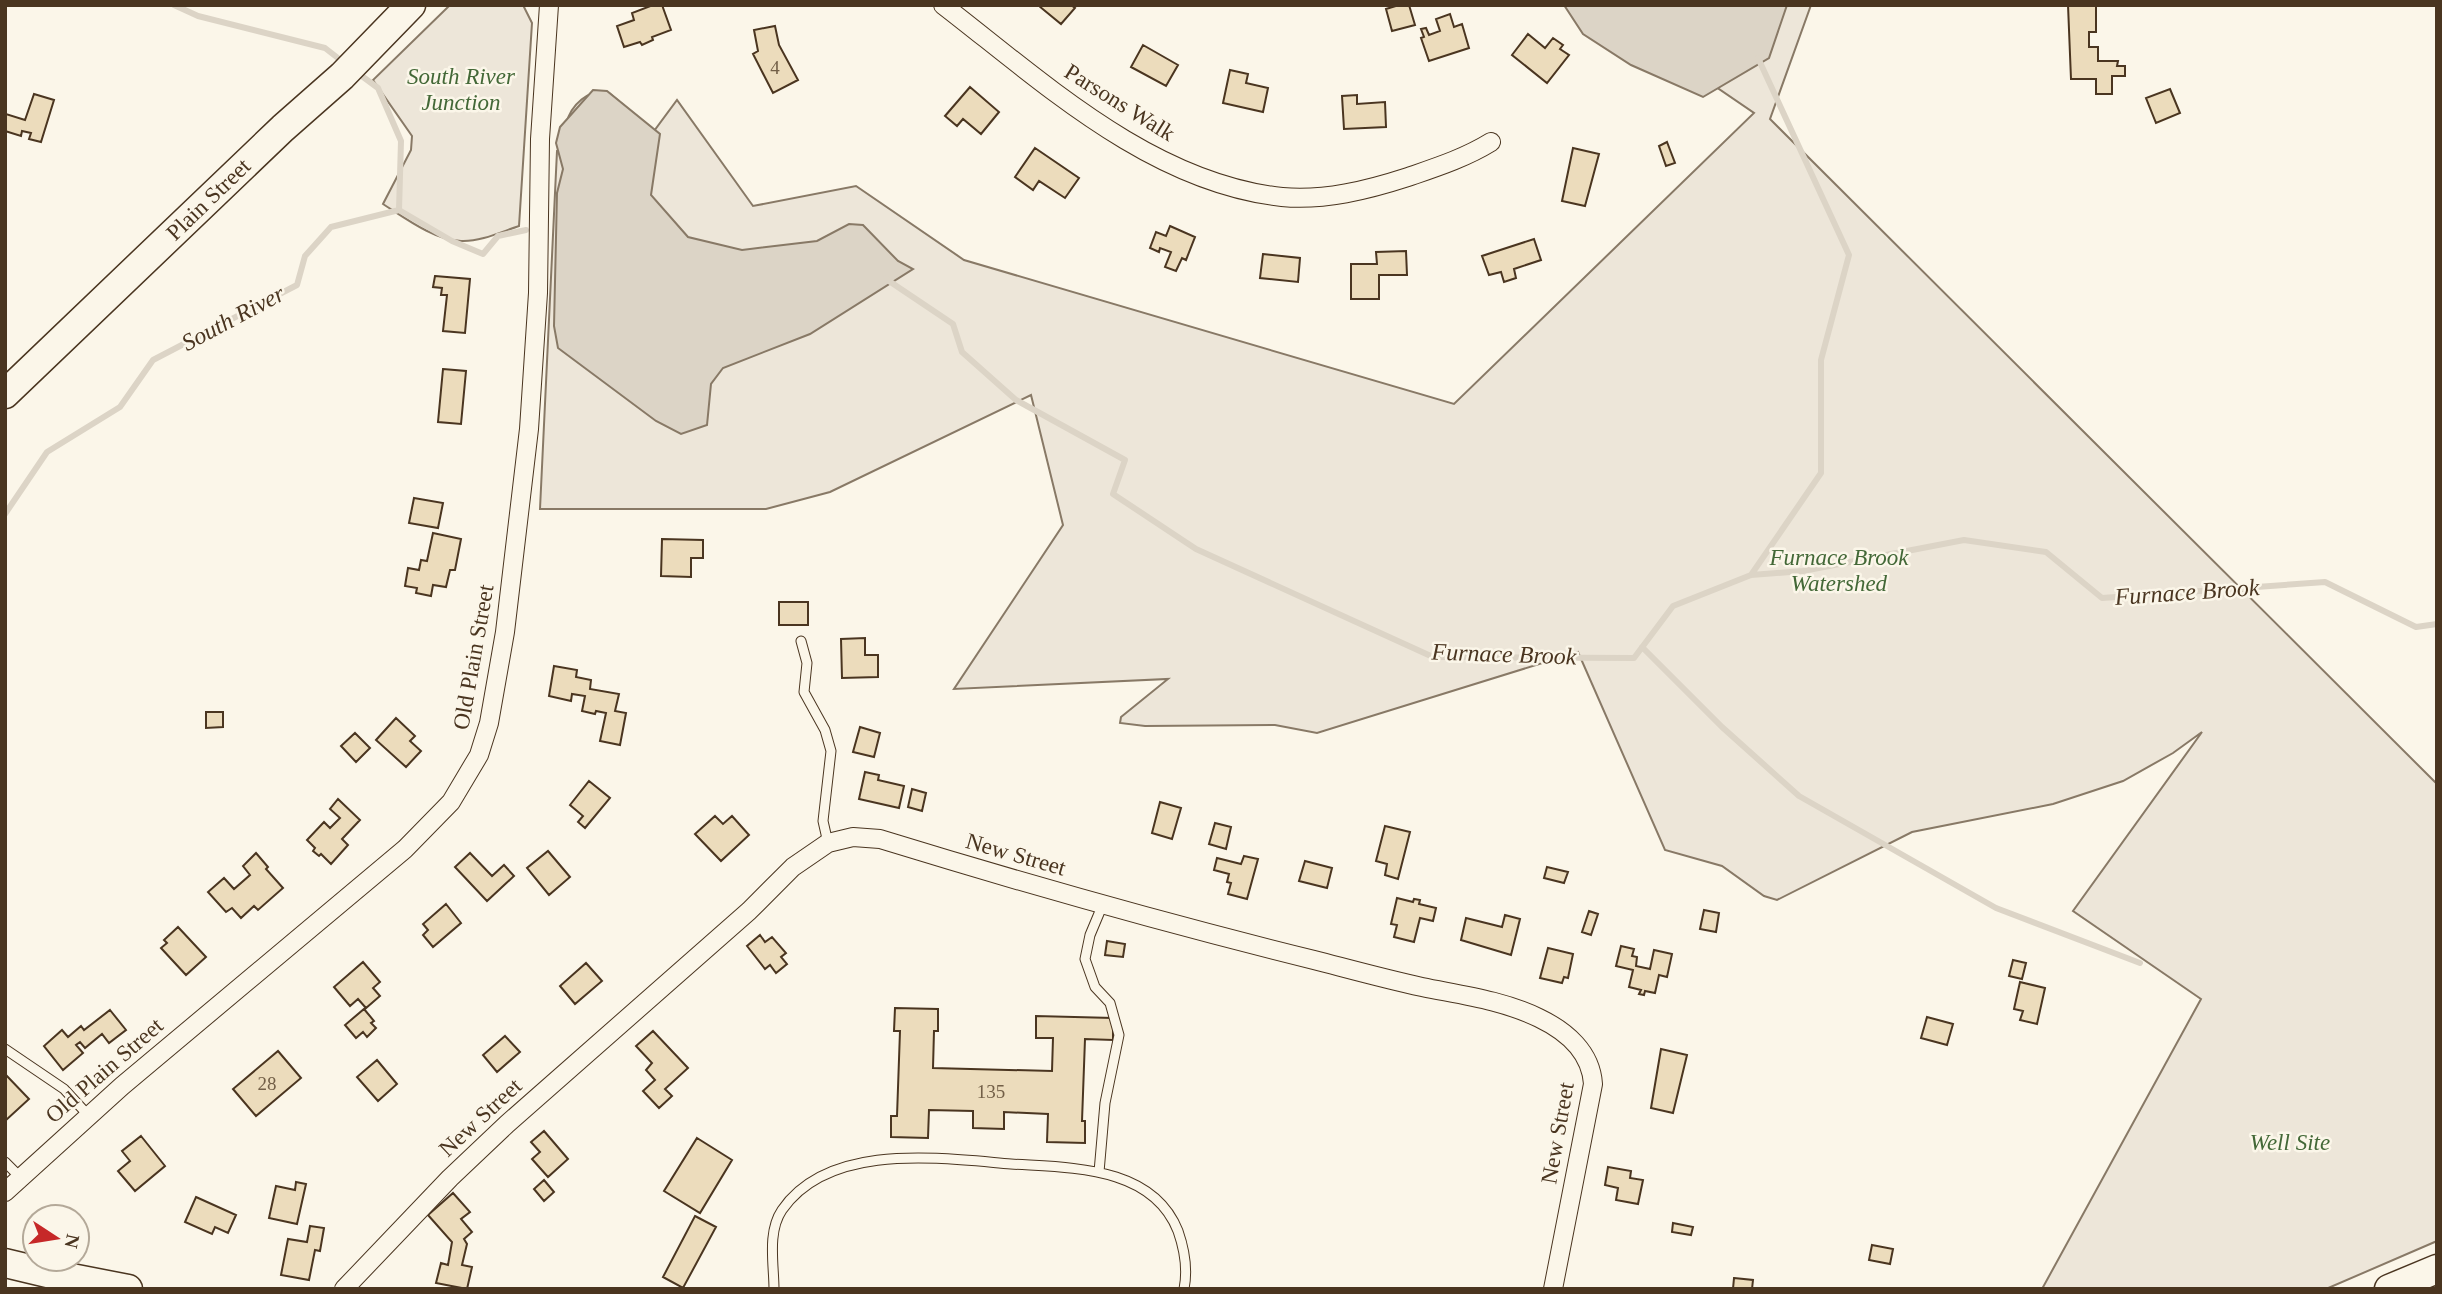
<svg xmlns="http://www.w3.org/2000/svg" width="2442" height="1294" font-family="Georgia,serif">
<rect width="100%" height="100%" fill="#fbf6e9"/>
<path fill="#ede6d9" stroke="#887966" stroke-width="2" d="M450,5H523L532,23L519,226C501,232 480,242 461,241C434,240 405,218 383,204L411,150L412,136L373,80Z
M1596,5H1811L1770,119L2437,784V1241L2326,1289H2042L2201,999L2073,911L2202,732L2173,753L2123,781L2053,804L1912,832L1777,900L1764,896L1722,866L1665,850L1578,652L1317,733L1275,725L1145,726L1120,723L1121,717L1168,679L954,689L1063,525L1031,395L830,492L766,509H540L557,151L565,148C565,141 564,131 566,124C571,105 588,88 609,93L654,131L677,100L753,206L856,186L964,260L1454,404L1754,113Z"/>
<path fill="#dcd4c6" stroke="#887966" stroke-width="2" d="M1564,5H1787L1769,58L1703,97L1631,65L1583,34Z
M593,90L607,91L660,134L651,195L688,237L742,250L817,241L849,224L863,225L898,261L913,269L810,334L723,368L711,384L707,425L681,434L656,421L558,348L554,326L557,193L563,169L556,143L560,127Z"/>
<g fill="none" stroke-linecap="round" stroke-linejoin="round">
<path stroke="#dcd4c6" stroke-width="6" d="M174,5L198,16L325,48L343,62
M399,210L452,241L483,254L498,236L526,230
M886,279L953,324L962,352L1016,400L1125,460L1113,494L1196,549L1433,657L1634,658L1673,606L1751,575L1803,571L1964,540L2046,552L2102,598L2325,582L2416,627L2437,624
M5,514L47,452L120,407L153,360L297,285L305,256L331,227L399,210L401,141L378,88L355,71
M1751,575L1821,473V360L1849,255L1758,58
M1642,647L1722,727L1799,796L1996,908L2140,963"/>
</g>
<path fill="#ecdcbc" stroke="#4a3520" stroke-width="2" d="M653,5H662L671,30L652,37L653,40L642,45L640,42L624,47L617,26L634,20L632,13Z
M1071,5L1075,8L1061,24L1039,6Z
M1399,5H1409L1415,25L1392,31L1386,9Z
M2068,5H2096V32H2089V47H2098V61H2118L2117,66H2125V76H2112V94H2096V79H2071Z
M1450,14L1454,27L1462,24L1469,48L1429,61L1421,38L1424,37L1421,29L1426,28L1429,35L1440,31L1436,19Z
M775,26L779,45L798,80L773,93L753,54L758,51L754,30Z
M1528,34L1545,48L1553,38L1563,45L1560,49L1569,55L1547,83L1512,55Z
M1143,45L1178,65L1166,86L1131,67Z
M1230,70L1248,74L1246,83L1268,88L1263,112L1223,103Z
M970,87L999,112L981,134L963,119L957,126L945,116Z
M2170,89L2180,113L2156,123L2146,98Z
M34,94L54,100L41,142L29,139L31,133L22,131L21,136L5,131L6,114L25,120Z
M1357,95V104L1385,102L1386,127L1344,129L1342,96Z
M1667,142L1675,163L1666,166L1659,146Z
M1035,148L1079,178L1065,198L1039,181L1033,190L1015,177Z
M1573,148L1599,154L1585,206L1562,201Z
M1170,226L1195,237L1186,260L1182,258L1176,271L1165,267L1171,252L1160,248L1159,252L1150,248L1156,232L1166,236Z
M1534,239L1541,260L1514,269L1516,278L1504,282L1501,272L1489,275L1482,256Z
M1406,251L1407,275H1379V299H1351V264H1377L1376,252Z
M1263,254L1300,258L1298,282L1260,278Z
M435,276L470,279L465,333L443,331L447,295H441L442,288L433,287Z
M443,369L466,371L461,424L438,422Z
M414,498L443,503L438,528L409,523Z
M433,533L461,539L455,570H450L446,587L433,585L431,596L416,593L417,588L405,586L408,568L419,570L421,560L427,561Z
M662,539L703,540V558H691V577L661,576Z
M779,602H808V625H779Z
M865,638V655H878V677L842,678L841,639Z
M554,666L577,670L576,677L591,680L590,689L619,694L615,711L626,713L620,745L600,741L606,713L596,711L595,714L582,711L585,696L572,694L571,701L549,696Z
M206,712H223V727L206,728Z
M396,718L415,736L410,741L421,751L406,767L376,740Z
M860,727L880,733L874,757L853,752Z
M355,733L370,748L356,762L341,746Z
M865,772L879,775L878,780L904,786L899,808L859,799Z
M589,781L610,798L585,828L578,822L583,816L570,805Z
M912,789L926,793L922,811L908,807Z
M338,799L360,820L342,839L348,845L331,864L321,854L319,856L313,851L315,848L307,840L324,822L330,828L340,818L330,809Z
M1160,802L1181,808L1172,839L1152,833Z
M715,816L723,824L732,816L749,835L721,861L695,834Z
M1215,823L1231,827L1226,849L1209,844Z
M1385,826L1410,832L1398,879L1385,875L1387,864L1376,861Z
M548,851L570,877L549,895L527,868Z
M256,853L268,867L266,869L283,888L258,910L254,906L241,918L232,908L226,912L208,892L224,878L234,889L250,875L243,866Z
M470,853L492,876L504,865L514,876L487,901L455,867Z
M1244,856L1258,859L1247,899L1228,894L1231,883L1227,882L1229,874L1214,870L1217,858L1241,864Z
M1305,861L1332,868L1327,888L1299,881Z
M1547,867L1568,872L1564,883L1544,878Z
M1397,898L1413,902L1414,899L1420,900L1419,904L1436,908L1433,921L1420,918L1414,942L1394,937L1397,925L1391,924Z
M446,904L461,923L433,947L423,935L428,930L423,924Z
M1704,910L1719,913L1716,932L1700,929Z
M1589,911L1598,914L1591,935L1582,932Z
M1505,915L1520,919L1511,955L1461,940L1466,918L1502,927Z
M178,927L206,957L186,975L161,948L167,943L164,940Z
M760,935L765,942L772,937L786,953L781,957L787,964L776,973L770,965L765,969L747,946Z
M1107,941L1125,944L1123,957L1105,955Z
M1621,946L1634,949L1632,956L1637,957L1636,966L1650,969L1654,950L1672,954L1667,977L1659,975L1655,993L1645,991L1644,995L1639,994L1641,990L1629,987L1633,970L1616,966Z
M1548,948L1573,954L1568,978L1564,977L1562,983L1540,978Z
M2013,960L2026,963L2022,979L2009,976Z
M363,962L380,982L373,988L380,996L366,1008L358,999L350,1006L334,987Z
M586,963L602,981L575,1004L560,986Z
M2020,982L2045,988L2037,1024L2020,1020L2023,1011L2014,1009Z
M895,1008L938,1009V1031H934L933,1068L1052,1071L1053,1038H1036V1016L1113,1018V1040L1085,1039L1082,1121H1085V1143L1047,1142L1048,1114L1004,1112V1129L973,1128V1111L929,1110L928,1138L891,1137V1116H897L900,1031H894Z
M364,1009L374,1021L371,1023L376,1028L367,1037L363,1032L356,1038L345,1025Z
M110,1010L126,1030L109,1043L102,1034L85,1048L80,1042L76,1045L83,1053L63,1070L44,1046L62,1030L68,1037L81,1026L84,1030Z
M1927,1017L1953,1024L1947,1045L1921,1038Z
M653,1031L688,1068L665,1089L672,1096L659,1108L643,1091L655,1080L646,1070L652,1063L636,1046Z
M505,1036L520,1052L497,1072L483,1055Z
M1661,1049L1687,1055L1673,1113L1651,1108Z
M278,1051L301,1078L256,1116L233,1089Z
M377,1060L397,1084L378,1101L357,1077Z
M5,1074L29,1099L5,1121Z
M544,1131L568,1159L548,1177L532,1159L540,1152L531,1142Z
M141,1136L165,1166L135,1191L118,1171L130,1161L122,1151Z
M697,1138L732,1160L700,1213L664,1191Z
M1608,1167L1631,1171L1630,1178L1643,1180L1638,1204L1616,1200L1618,1188L1605,1185Z
M544,1180L554,1192L544,1201L534,1189Z
M296,1182L306,1184L297,1224L269,1218L276,1186L295,1190Z
M453,1193L470,1212L461,1219L472,1232L464,1239L467,1244L462,1265L472,1267L467,1289L436,1283L441,1263L448,1265L452,1242L428,1215Z
M196,1197L236,1215L228,1233L215,1227L212,1234L185,1222Z
M695,1216L716,1227L683,1288L663,1277Z
M1673,1223L1693,1227L1691,1235L1672,1232Z
M310,1226L324,1228L320,1251L315,1250L309,1280L281,1275L288,1239L307,1242Z
M1872,1245L1893,1249L1890,1264L1869,1260Z
M1734,1278L1753,1280L1752,1289H1733Z"/>
<g fill="none" stroke-linecap="round" stroke-linejoin="round">
<g stroke="#4a3520" stroke-width="11">
<path id="service" d="M801,641L807,663L804,692L825,730L831,751L823,821L828,843
M5,1049L64,1089L88,1115
M5,1162L20,1177
M1099,1172L1105,1103L1119,1035L1110,1003L1095,987L1085,959L1090,935L1103,904
M774,1289C774,1265 767,1232 782,1210C829,1142 939,1158 1011,1164C1069,1168 1152,1165 1178,1231C1185,1251 1188,1269 1184,1289"/>
</g>
<g stroke="#4a3520" stroke-width="20">
<path id="minor" d="M943,5C1043,82 1151,183 1282,197C1324,201 1368,190 1408,177C1437,167 1465,158 1491,142
M5,1192L122,1086L405,849L451,802L479,755L489,723L505,632L529,429L538,293L540,139L549,5
M344,1289L450,1178L507,1124L749,911L793,867L828,843L853,837L880,839C1023,883 1168,924 1314,960C1349,969 1385,979 1422,987C1461,995 1502,1000 1539,1018C1566,1031 1591,1052 1593,1084L1553,1289"/>
</g>
<g stroke="#4a3520" stroke-width="31">
<path id="primary" d="M5,394L283,128L342,76L411,5
M5,1263L51,1274L128,1289
M2389,1289L2437,1269"/>
</g>
<use href="#service" stroke="#fbf6e9" stroke-width="9"/>
<use href="#minor" stroke="#fbf6e9" stroke-width="18"/>
<use href="#primary" stroke="#fbf6e9" stroke-width="28"/>
</g>
<g text-anchor="middle" stroke-width="5" stroke-linejoin="round" paint-order="stroke">
<g font-size="19" fill="#725f47">
<text x="775" y="74">4</text>
<text x="267" y="1090">28</text>
<text x="991" y="1098">135</text>
</g>
<g font-size="23" font-style="italic" fill="#436837" stroke="#fbf6e9">
<text x="461" y="84">South River<tspan x="461" dy="26">Junction</tspan></text>
<text x="1839" y="565">Furnace Brook<tspan x="1839" dy="26">Watershed</tspan></text>
<text x="2290" y="1150">Well Site</text>
</g>
<g font-size="23" fill="#4a3520" stroke="#fbf6e9">
<text transform="translate(1120 102) rotate(32)" y="8">Parsons Walk</text>
<text transform="translate(208 199) rotate(-44)" y="8">Plain Street</text>
<text transform="translate(473 657) rotate(-80)" y="8">Old Plain Street</text>
<text transform="translate(1016 854) rotate(16)" y="8">New Street</text>
<text transform="translate(104 1070) rotate(-41)" y="8">Old Plain Street</text>
<text transform="translate(480 1117) rotate(-43)" y="8">New Street</text>
<text transform="translate(1557 1133) rotate(-80)" y="8">New Street</text>
</g>
<g font-size="24" font-style="italic" fill="#4a3520" stroke="#fbf6e9">
<text transform="translate(233 318) rotate(-28)" y="8">South River</text>
<text transform="translate(2187 592) rotate(-4)" y="8">Furnace Brook</text>
<text transform="translate(1504 654) rotate(2)" y="8">Furnace Brook</text>
</g>
</g>
<rect width="2442" height="1294" fill="none" stroke="#4a3520" stroke-width="14"/>
<g transform="translate(56 1238) rotate(102)"><circle r="33" fill="#fbf6e9" stroke="#b4a999" stroke-width="2"/>
<path d="M0-5L12 26L0 18L-12 26Z" fill="#c62828"/>
<text y="-10" font-size="19" font-weight="bold" text-anchor="middle" fill="#4a3520">N</text>
</g>
</svg>
